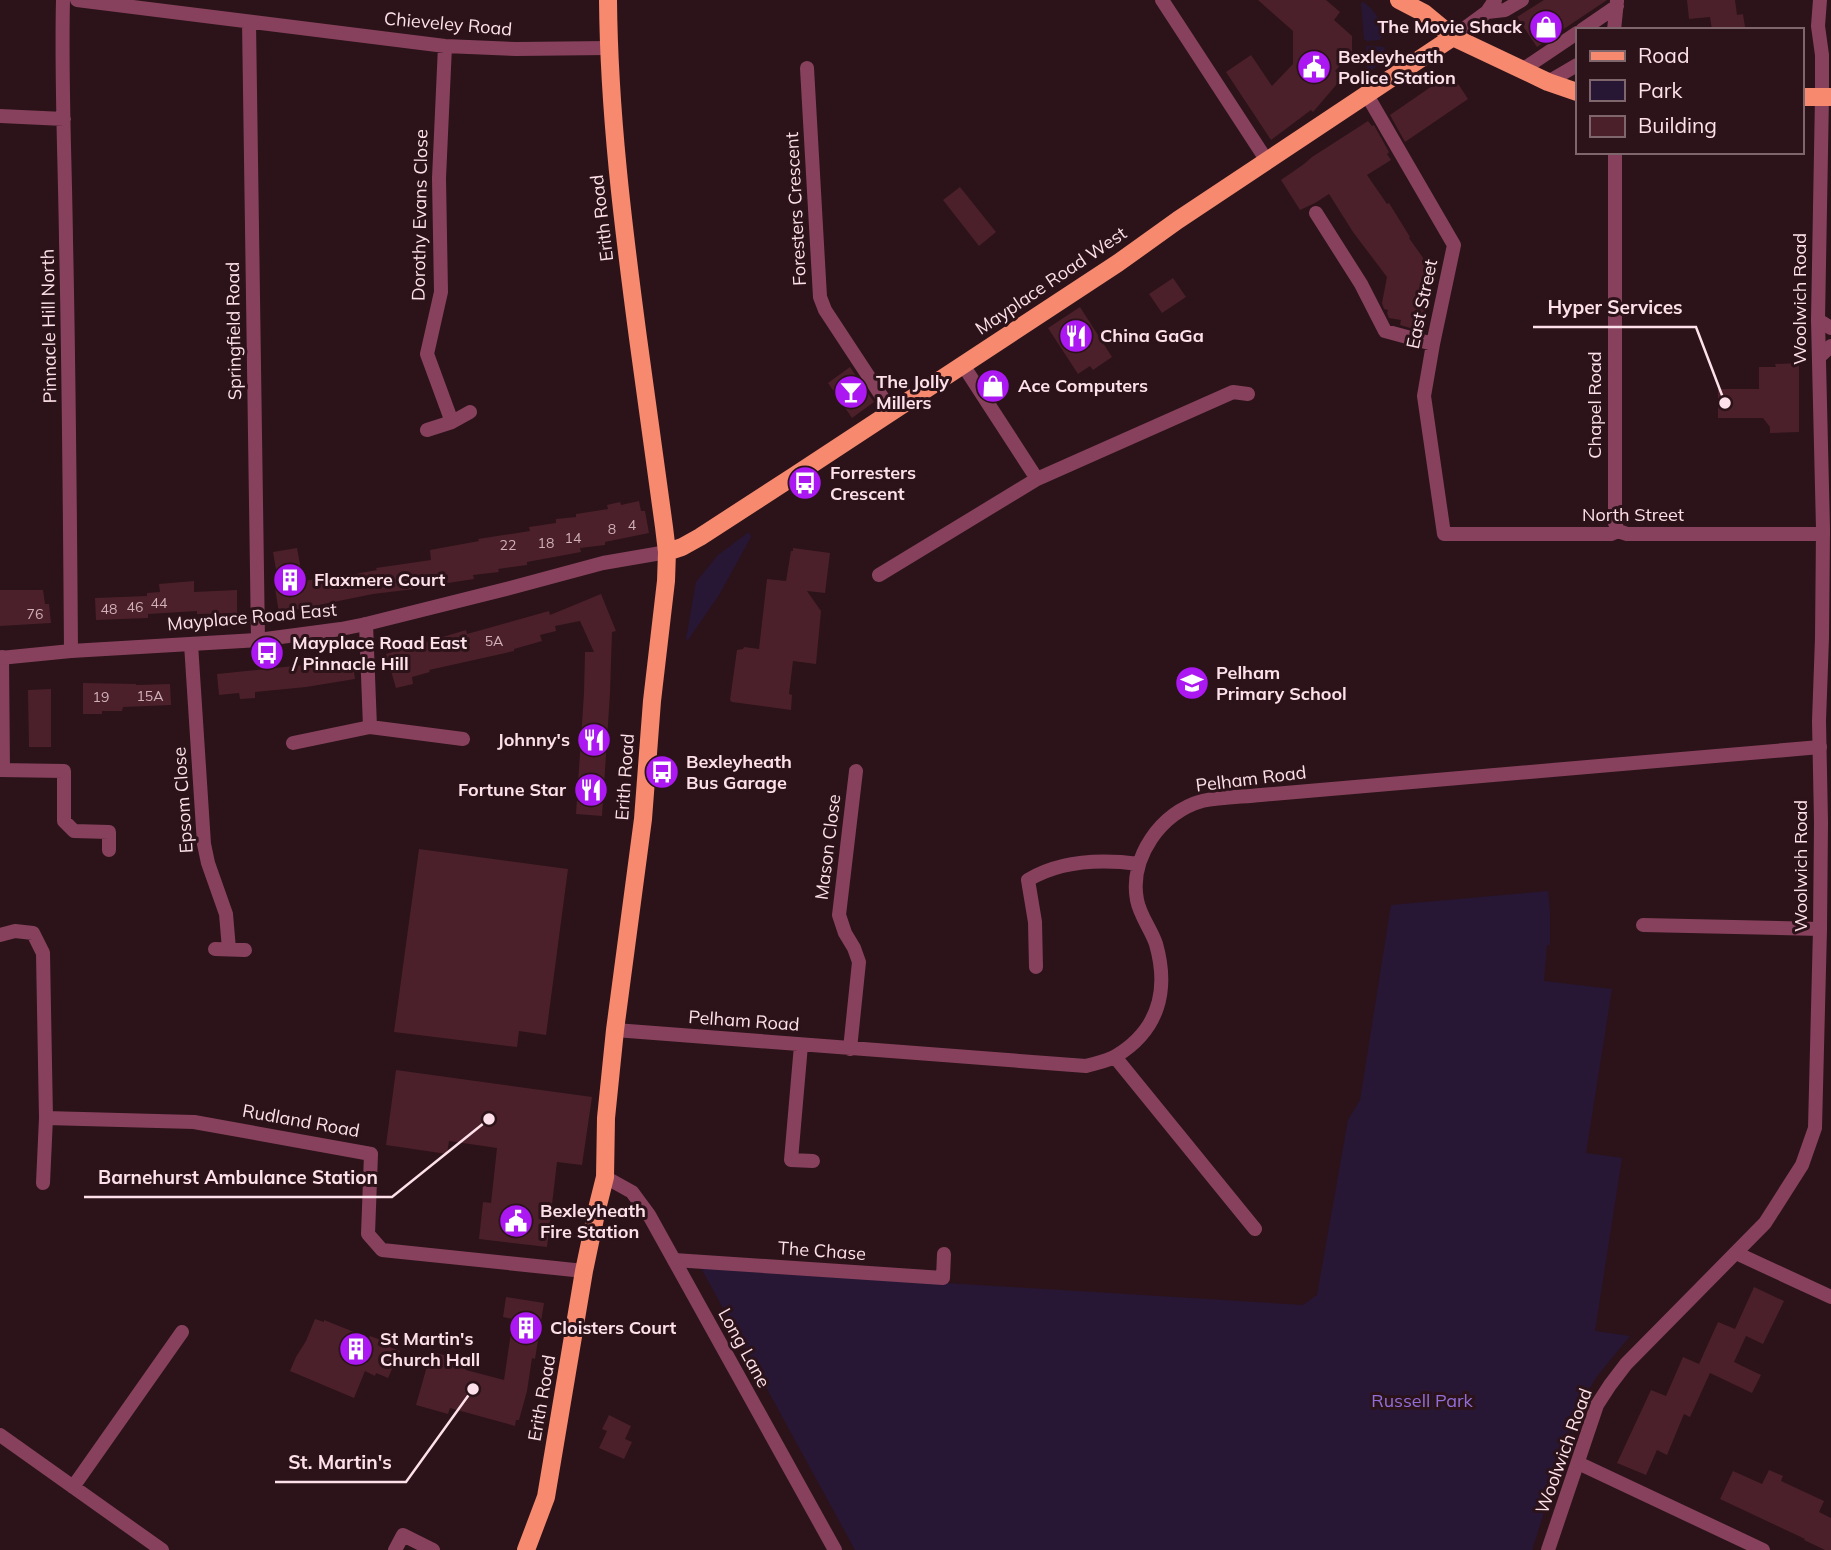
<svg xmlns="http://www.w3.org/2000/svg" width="1831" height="1550" font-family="Mulish,sans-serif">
<rect width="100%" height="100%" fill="#2b1319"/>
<path fill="#271735" d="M1363,2C1374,9 1380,19 1384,32L1380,40L1367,41L1364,39L1361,3Z
M1367,46L1385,47L1381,62L1369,73L1367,70L1366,47Z
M749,532L751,537L719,595L688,640L686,639L696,582L718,555Z
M1548,891L1550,911V945H1547L1544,981L1612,989L1586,1153L1622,1158L1595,1331L1630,1336L1598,1375L1579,1405L1532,1550H855L701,1268L1303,1305L1317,1295L1348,1120L1360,1100L1391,905Z"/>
<path fill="#4b202a" d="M1258,0H1326L1340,12L1334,20L1352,36V53L1335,71L1343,77L1313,112L1311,110L1271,140L1226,72L1251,55L1272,86L1293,64V31Z
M1544,0H1607L1537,47L1517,17Z
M1687,0H1735L1737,15L1743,14L1745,27L1733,30H1712L1710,17L1689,19Z
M1451,73L1468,99L1405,142L1390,115Z
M1368,121L1372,126L1374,125L1389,152L1387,154L1391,160L1367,175L1387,204L1389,203L1410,237L1409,238L1426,262L1429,261L1432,281L1430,282L1424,318L1421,324L1418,323L1417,330L1400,325L1401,320L1389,318L1387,313L1388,310L1384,309L1382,303L1387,277L1353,232L1329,194L1315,203L1300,210L1281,180L1304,164L1312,157Z
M960,187L996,232L979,246L943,200Z
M1173,278L1186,297L1162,313L1149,294Z
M1080,307L1112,357L1093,370L1090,366L1078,374L1048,328Z
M1799,363V432L1770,433V427L1763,418H1718V389H1759V367H1776L1775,364Z
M850,367L874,402L852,418L828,383Z
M639,501L641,511H645L649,533L605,542V545L580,548L581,552L527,562V565L498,569L499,572L473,575L474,579L448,583V585L373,594L279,613L275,588L279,587L273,552L297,548L303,581L322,578L323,580L377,570L376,568L431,560L430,550L479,541L478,539L530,531L529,527L556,523V519L576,517V514L608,509L607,505L620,502L621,505Z
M793,548L830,553L825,593L807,591L821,611L816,664L793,661L789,694L792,695L791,710L732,702L730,700L737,650L743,649L744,647L759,649L767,579L786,581L791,551H793Z
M194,581V592L237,590V613L197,614V611L148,614V618L96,620L95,598L147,596V593L160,592L159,584Z
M0,590H43L45,604H49L51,623L0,626Z
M601,594L616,631L612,632L610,693L602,816L576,814L584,693L585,652H594L580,621L555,626L556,631L540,635L542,641L514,649V651L429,670L430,672L412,677L413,684L396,688L386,654L466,630L467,634L549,611L550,615Z
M352,658L355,679L306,687L255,692V698L240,699L239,693L219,695L217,674L303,665Z
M83,683L136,684V685L170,684L171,705L123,707L122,711H102V714H83Z
M51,689V747H29L28,690Z
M419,849L568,869L546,1035L519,1031L517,1047L394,1032Z
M396,1070L592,1097L582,1165L557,1162L547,1247L479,1239L483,1202L491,1203L497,1148L449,1141L447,1154L386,1145Z
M1754,1287L1784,1301L1763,1344L1746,1336L1734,1362L1761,1375L1752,1393L1710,1373L1690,1417L1684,1414L1667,1455L1657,1450L1646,1475L1617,1463L1651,1390L1666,1396L1683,1357L1699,1364L1718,1322L1735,1329Z
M506,1297L544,1303L535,1359L532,1358L527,1391L519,1420H516L515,1426L450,1408L448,1414L416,1405L431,1352L461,1359L466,1370L504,1380L513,1319L503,1317Z
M315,1319L324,1322V1320L369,1338L370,1336L389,1343L387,1346L400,1351L388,1378L376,1373L375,1376L365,1371L354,1398L290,1371L296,1357L306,1341Z
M609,1415L631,1426L625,1439L632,1442L624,1459L599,1448L607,1431L602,1429Z
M1769,1470L1783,1476L1781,1481L1824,1501L1819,1512L1831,1518V1550H1825L1804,1540L1805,1539L1720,1499L1733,1471L1762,1484Z"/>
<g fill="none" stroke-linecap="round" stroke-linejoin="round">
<path stroke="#87415c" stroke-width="14" d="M63,0C61,80 65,160 66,240C69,377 70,514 71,651
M77,0L445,46L516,49L608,48
M1162,0L1267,161
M1820,0L1818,26L1822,55V96
M1487,12L1505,10L1522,0
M249,22L258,640
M1582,30L1617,6
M1614,30L1617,1
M1453,37L1487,12L1495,0
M445,46L439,178L441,292L427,354L452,422L470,412
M807,68L820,297L825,310L892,412
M1522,70L1577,33
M1548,82L1577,65
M1367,95L1454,245L1433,344L1424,396L1444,534H1611L1618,531L1627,534H1823
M0,116L64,119
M1615,152V523L1618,531
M1316,213L1361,284L1385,331L1433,344
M1818,320L1831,328
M1819,357L1831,346
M427,430L452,422
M1037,479L1233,392L1248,394
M879,575L1037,479L963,365
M366,624L370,727L463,739
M191,644L204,844L208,863L226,914L229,949
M2,657L3,770
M293,743L370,727
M0,770L64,771V821L74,831L109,832V850
M1643,925L1820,929
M0,935L15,931L33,933L43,953L46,1118L194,1122L371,1154L368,1234L382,1250L584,1271
M215,949L245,950
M1036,967L1035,922L1028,880C1061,860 1101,859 1139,864
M615,1030L1086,1066C1096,1063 1108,1061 1116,1056C1159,1030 1169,990 1156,944C1151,929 1140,916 1137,900C1129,858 1161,812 1202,801C1221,797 1242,797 1261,795L1820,747
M801,1045L791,1160L813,1161
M850,1049L859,962L854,948L845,933L839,915L856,771
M1115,1057L1255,1229
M43,1183L46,1118
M1736,1253L1831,1297
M674,1260L943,1278L944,1254
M0,1435L162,1550
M1578,1463L1763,1550
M73,1487L182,1332
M395,1550L403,1535L433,1550"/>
<path stroke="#87415c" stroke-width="14" d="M0,658L71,651L258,640L341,629L366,624L510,588L603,563L667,552
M605,1177L632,1192L649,1215L835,1550
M1548,1550L1597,1405L1610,1385L1626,1364L1765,1223L1802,1165L1815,1128L1820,929L1821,822L1819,721L1822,638L1823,529L1818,320L1822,96"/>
<path stroke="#f6896e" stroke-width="18" d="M1399,0L1424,13L1453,37L1548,82L1577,92
M1801,97H1831
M667,552L682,547L700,537L794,476L1118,263L1178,220L1453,37
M526,1550L546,1497L584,1271L597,1209L605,1177L606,1118L615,1030L643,819L652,701L666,581L667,552L664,527C655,464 647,401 638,338C623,225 609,113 608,0"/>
</g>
<defs>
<g id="shop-disc" transform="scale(1.75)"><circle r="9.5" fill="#ab18f1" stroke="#2b1319"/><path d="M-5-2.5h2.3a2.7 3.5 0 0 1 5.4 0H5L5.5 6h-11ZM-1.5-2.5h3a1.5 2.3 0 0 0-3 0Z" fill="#fff"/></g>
<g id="civic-disc" transform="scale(1.75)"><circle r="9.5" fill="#ab18f1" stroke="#2b1319"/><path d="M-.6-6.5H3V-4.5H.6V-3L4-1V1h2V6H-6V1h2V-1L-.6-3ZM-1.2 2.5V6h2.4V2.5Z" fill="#fff"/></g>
<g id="restaurant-disc" transform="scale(1.75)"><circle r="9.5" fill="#ab18f1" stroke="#2b1319"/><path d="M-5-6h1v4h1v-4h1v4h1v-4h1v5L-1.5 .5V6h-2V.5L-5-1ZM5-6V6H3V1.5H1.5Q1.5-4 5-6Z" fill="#fff"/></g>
<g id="bar-disc" transform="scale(1.75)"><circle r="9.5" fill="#ab18f1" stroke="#2b1319"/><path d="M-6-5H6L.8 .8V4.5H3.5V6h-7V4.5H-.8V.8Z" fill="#fff"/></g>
<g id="bus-disc" transform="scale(1.75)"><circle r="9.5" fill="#ab18f1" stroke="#2b1319"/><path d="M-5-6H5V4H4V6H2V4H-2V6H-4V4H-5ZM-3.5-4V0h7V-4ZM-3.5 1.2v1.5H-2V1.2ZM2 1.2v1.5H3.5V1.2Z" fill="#fff"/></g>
<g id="building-disc" transform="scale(1.75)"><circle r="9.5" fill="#ab18f1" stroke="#2b1319"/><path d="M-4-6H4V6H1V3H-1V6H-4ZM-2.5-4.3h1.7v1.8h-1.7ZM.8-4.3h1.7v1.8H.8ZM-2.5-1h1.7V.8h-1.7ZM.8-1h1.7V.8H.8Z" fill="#fff"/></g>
<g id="school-disc" transform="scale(1.75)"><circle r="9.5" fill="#ab18f1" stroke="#2b1319"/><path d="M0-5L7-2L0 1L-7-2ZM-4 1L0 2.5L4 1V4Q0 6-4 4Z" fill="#fff"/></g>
</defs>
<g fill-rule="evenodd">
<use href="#shop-disc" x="1546" y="27"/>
<use href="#civic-disc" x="1314" y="67"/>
<use href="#restaurant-disc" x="1076" y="336"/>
<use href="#shop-disc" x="993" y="386"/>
<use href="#bar-disc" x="851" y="392"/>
<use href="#bus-disc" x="805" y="483"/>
<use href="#building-disc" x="290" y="580"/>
<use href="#bus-disc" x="267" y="653"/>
<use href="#school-disc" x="1192" y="683"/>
<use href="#restaurant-disc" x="594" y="740"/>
<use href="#bus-disc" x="662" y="772"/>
<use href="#restaurant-disc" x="591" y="790"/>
<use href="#civic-disc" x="516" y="1221"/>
<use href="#building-disc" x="526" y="1328"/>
<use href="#building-disc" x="356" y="1349"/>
</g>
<g text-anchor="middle" stroke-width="6" stroke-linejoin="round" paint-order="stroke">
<g font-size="14" fill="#d0b0b9">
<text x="632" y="530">4</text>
<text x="612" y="534">8</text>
<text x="573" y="543">14</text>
<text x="546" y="548">18</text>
<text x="508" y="550">22</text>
<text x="159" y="608">44</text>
<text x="135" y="612">46</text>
<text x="109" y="614">48</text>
<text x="35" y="619">76</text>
<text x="494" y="646">5A</text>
<text x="150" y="701">15A</text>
<text x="101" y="702">19</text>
</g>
<g font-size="18" fill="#fde0e9" stroke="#2b1319">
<text transform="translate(448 24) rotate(5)" y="6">Chieveley Road</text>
<text transform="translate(796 209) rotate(-93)" y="6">Foresters Crescent</text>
<text transform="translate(420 215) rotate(-89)" y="6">Dorothy Evans Close</text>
<text transform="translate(602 218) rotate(-97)" y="6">Erith Road</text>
<text transform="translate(1051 281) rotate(-34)" y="6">Mayplace Road West</text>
<text transform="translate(1800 299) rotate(-90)" y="6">Woolwich Road</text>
<text transform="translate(1422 304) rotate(-78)" y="6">East Street</text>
<text transform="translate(49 326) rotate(-91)" y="6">Pinnacle Hill North</text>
<text transform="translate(234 331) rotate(-91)" y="6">Springfield Road</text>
<text transform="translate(1595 405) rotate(-90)" y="6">Chapel Road</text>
<text x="1633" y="521">North Street</text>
<text transform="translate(252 617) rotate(-5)" y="6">Mayplace Road East</text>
<text transform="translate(625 777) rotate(-86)" y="6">Erith Road</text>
<text transform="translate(1251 779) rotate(-7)" y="6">Pelham Road</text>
<text transform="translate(183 800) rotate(-94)" y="6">Epsom Close</text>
<text transform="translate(828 847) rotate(-83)" y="6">Mason Close</text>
<text transform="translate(1801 866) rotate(-90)" y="6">Woolwich Road</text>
<text transform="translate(744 1021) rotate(4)" y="6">Pelham Road</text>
<text transform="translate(301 1121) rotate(10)" y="6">Rudland Road</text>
<text transform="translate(822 1251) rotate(4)" y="6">The Chase</text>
<text transform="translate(744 1348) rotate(61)" y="6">Long Lane</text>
<text transform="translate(542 1398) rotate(-80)" y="6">Erith Road</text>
<text transform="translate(1564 1451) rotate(-70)" y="6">Woolwich Road</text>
</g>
<g font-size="18" font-weight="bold" fill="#fde0e9" stroke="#2b1319" text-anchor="start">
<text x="1522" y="33" text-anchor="end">The Movie Shack</text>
<text x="1338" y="63">Bexleyheath<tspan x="1338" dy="21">Police Station</tspan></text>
<text x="1100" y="342">China GaGa</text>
<text x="876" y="388">The Jolly<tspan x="876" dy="21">Millers</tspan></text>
<text x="1018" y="392">Ace Computers</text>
<text x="830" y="479">Forresters<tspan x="830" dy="21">Crescent</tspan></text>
<text x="314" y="586">Flaxmere Court</text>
<text x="292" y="649">Mayplace Road East<tspan x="292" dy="21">/ Pinnacle Hill</tspan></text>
<text x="1216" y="679">Pelham<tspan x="1216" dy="21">Primary School</tspan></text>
<text x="570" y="746" text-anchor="end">Johnny's</text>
<text x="686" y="768">Bexleyheath<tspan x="686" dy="21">Bus Garage</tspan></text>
<text x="566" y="796" text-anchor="end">Fortune Star</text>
<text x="540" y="1217">Bexleyheath<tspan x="540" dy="21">Fire Station</tspan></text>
<text x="550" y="1334">Cloisters Court</text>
<text x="380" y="1345">St Martin's<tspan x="380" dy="21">Church Hall</tspan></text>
</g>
<g font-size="18" fill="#926edb" stroke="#2b1319">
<text x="1422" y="1407">Russell Park</text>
</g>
</g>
<path fill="none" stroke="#fde0e9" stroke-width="2.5" d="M1725 403L1696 327H1533M489 1119L392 1197H84M473 1389L406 1482H275"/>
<g fill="#fde0e9" stroke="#2b1319" stroke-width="2.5">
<circle cx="1725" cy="403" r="7"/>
<circle cx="489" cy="1119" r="7"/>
<circle cx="473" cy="1389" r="7"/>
</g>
<g font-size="19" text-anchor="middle" font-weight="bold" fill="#fde0e9" stroke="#2b1319" stroke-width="6" stroke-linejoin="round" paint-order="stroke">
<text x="1615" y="314">Hyper Services</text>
<text x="238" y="1184">Barnehurst Ambulance Station</text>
<text x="340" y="1469">St. Martin's</text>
</g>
<rect x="1576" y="28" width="228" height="126" fill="#2b1319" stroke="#7f656c" stroke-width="2"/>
<rect x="1590" y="51" width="35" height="10" fill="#f6896e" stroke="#7f656c" stroke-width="2"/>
<text x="1638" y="63" font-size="21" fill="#fde0e9">Road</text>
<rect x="1590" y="80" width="35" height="21" fill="#271735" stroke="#7f656c" stroke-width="2"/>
<text x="1638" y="98" font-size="21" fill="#fde0e9">Park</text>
<rect x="1590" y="116" width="35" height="21" fill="#4b202a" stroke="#7f656c" stroke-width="2"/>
<text x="1638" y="133" font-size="21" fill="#fde0e9">Building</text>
</svg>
